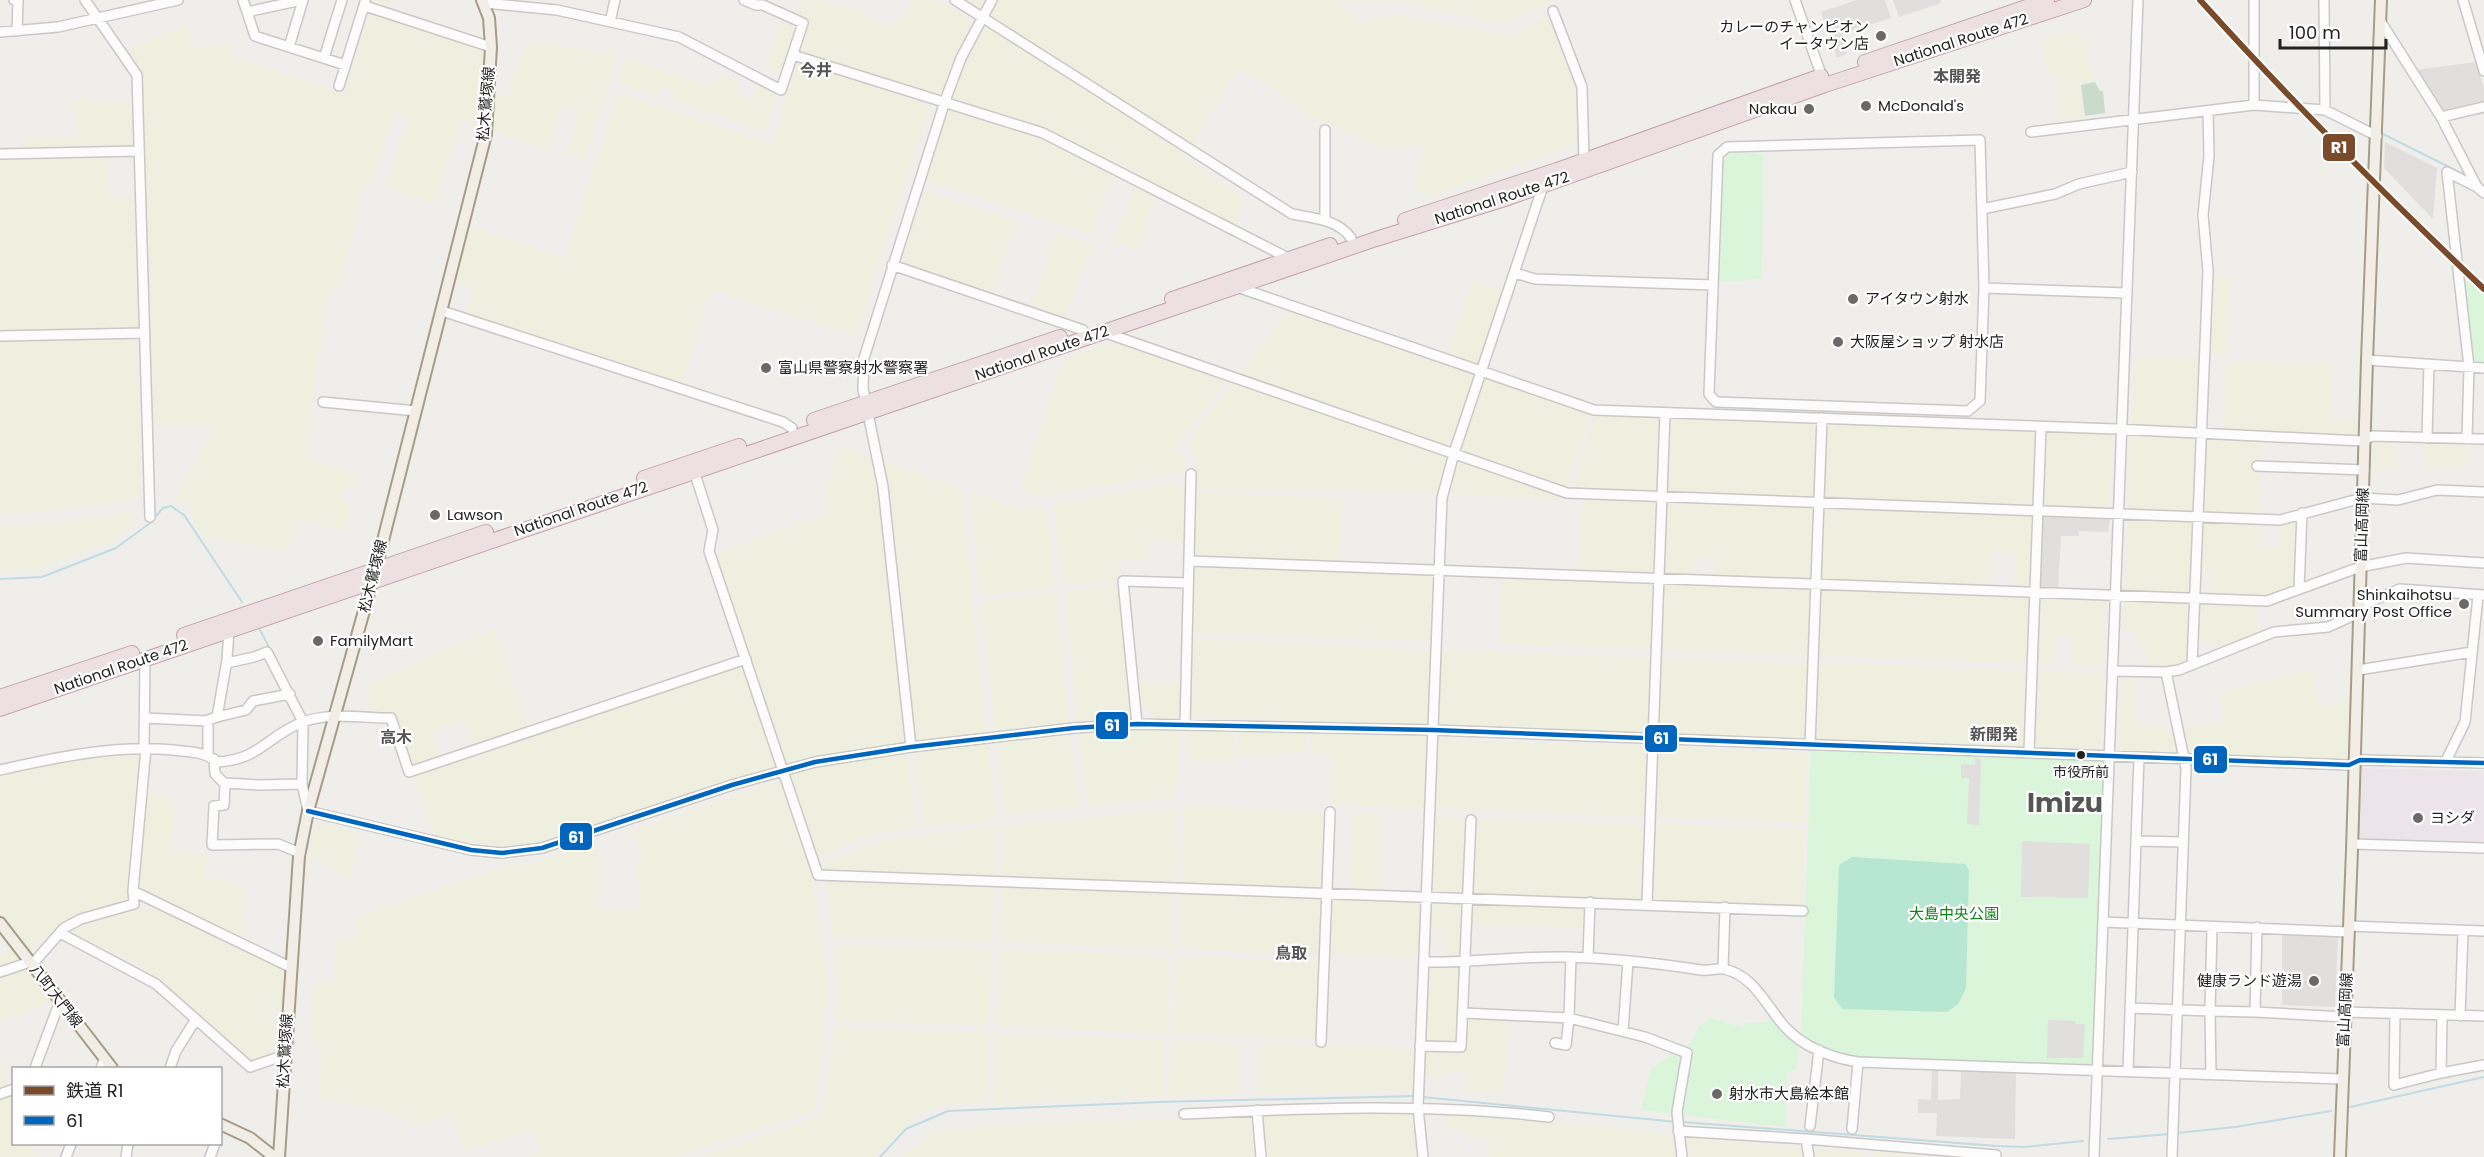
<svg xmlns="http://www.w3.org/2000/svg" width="2484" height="1157" font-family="Poppins,'Noto Sans JP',sans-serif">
<rect width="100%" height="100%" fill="#f0eeeb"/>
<path fill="#ede4e9" d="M2361,768L2484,771V846L2358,842Z"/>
<path fill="#efefdf" d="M368,0H389L387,18L485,49L483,91L506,95L527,41L617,55L586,161L567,154L579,110L562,106L548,149L460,120L435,204L386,187L408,118L394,111L373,182L366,179L340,284L327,295L305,458L358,475L356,486H344L341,503L349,505V519L344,531L296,519L288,551L204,537L191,517L190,504L174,501L217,423L152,424L142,74L127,50L187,24L192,47L232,44L230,49L235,58L344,94L369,14Z
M802,0H816L866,11L863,16L889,28L893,19L901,22L913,0H933L952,7L972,21L939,97L798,51L809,22L797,15Z
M961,0H1334L1359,24L1380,18L1400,15L1514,37L1549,14L1576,81V143L1429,197L1415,191L1424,146L1382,148L1324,120L1323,124L1239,67L1183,159L1243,198L1236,225L1157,186L1138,250L1114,241L1142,174L1107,157L1100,171L1111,176L1092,234L925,180L953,95L969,57L993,15Z
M1354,0H1553L1504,24L1406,2H1356Z
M784,17L796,23L780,75L765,69Z
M2084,33L2088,63L2095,80L2078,82L2083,120H2061L2057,74L2048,75L2042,37Z
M626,58L710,86L713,80L720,83L724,75L738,82L736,94L753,100L759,84L777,91L765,131L675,102V93L662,87L659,96L618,84Z
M797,61L930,106L855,335L710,289L682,383L467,313L472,287L455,282L471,227L565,258L618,93L772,144Z
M86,96L87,103L130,102L133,148L106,149L109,199L134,198L141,494L130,500L17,514H0V159L26,158L24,137L78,138L76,111L72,103Z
M924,191L1016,221L992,293L900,265Z
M1055,234L1092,244L1065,317L1032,306Z
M2210,274L2231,278L2226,354L2207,353Z
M1472,280L1509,293L1483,372L1594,410L1560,500L1396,491L1195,490L1196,457L1191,449H1189L1192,436L1288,311L1443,366Z
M1113,343L1229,378L1171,450L1185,455L1184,472L1040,496L1020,491L1064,358Z
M2133,357L2199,359L2196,429L2132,426Z
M2226,361L2331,364V419L2359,421L2358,435L2224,430Z
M1597,414L1662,416L1659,493L1572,490Z
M1668,416L1819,421L1817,499L1666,493Z
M1827,423L2038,430L2035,506L1824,499Z
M2046,431L2113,434L2109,509L2044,506Z
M2131,433L2196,436L2194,512L2128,510Z
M2204,437L2261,441L2258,516L2202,513Z
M2375,443L2395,444L2399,466L2374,471Z
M2421,444L2468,445L2466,467H2427Z
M839,447L964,489V518L987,736L907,746L916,827L873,834L824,853L816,860L714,554L828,514L826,492Z
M1171,484H1177L1186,491L1185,542L1150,539L1147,559L1118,560L1121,579L1063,585L1053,505Z
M969,490L1018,509L1046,508L1055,587L981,595Z
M1195,493L1343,498L1340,563L1193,558Z
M1583,498L1659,501L1657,575L1580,572Z
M1665,500L1817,506L1814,582L1715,577L1716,557H1695L1694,576L1663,575Z
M1823,507L2034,514L2032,590L2014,589L2015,552L1991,550L1988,587L1821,581Z
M128,510L132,524L113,541L35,570L0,571V526H26L119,515Z
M2128,518L2193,521L2191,595L2126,593Z
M2299,519L2295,585L2266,597L2211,594L2212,571L2200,569L2201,521L2256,522L2258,548H2280L2281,523Z
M1193,565L1436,574L1432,641L1191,632Z
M1502,578L1655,583L1654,649L1500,644Z
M1662,584L1813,588L1811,655L1660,650Z
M1119,585L1135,721L1079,727L1064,591Z
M1820,589L2031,598L2030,663L1818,655Z
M1055,592L1070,727L996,737L980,601Z
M2039,597L2106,600L2104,666L2074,665V636L2056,635L2054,664H2036Z
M2124,599L2190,601L2189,661L2166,667H2145L2146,646H2137L2136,632L2123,631Z
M2198,603L2256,604L2258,635L2220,649L2219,643H2196Z
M495,629L528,728L473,747L464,720L430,730L440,757L412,767L395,715L371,713L368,685L451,647Z
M1191,639L1432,650L1430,721L1425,724L1190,716L1188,713Z
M1441,650L1653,658L1649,733L1440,725L1438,721Z
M1660,658L1810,664L1807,739L1656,733Z
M743,663L778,767L534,845L515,849H492L465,845L435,837L414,774Z
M1817,663L2026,671L2030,674L2026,747L1814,739Z
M2312,669L2320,707L2349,701L2347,759L2186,753L2180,729L2224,721L2219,693Z
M2036,671L2104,674L2100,749L2033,746Z
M2122,675H2135V697L2138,725L2175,729L2180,753L2118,751Z
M1137,682L1182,684L1180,716L1152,718L1150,708H1140Z
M1177,724L1180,727L1176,797L1088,806L1079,735Z
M1189,727L1234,729L1233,759L1195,761L1187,757Z
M1312,729L1426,733L1429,738L1426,808L1331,805V755L1310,753Z
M1239,730L1306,731L1304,752L1240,757Z
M1070,735L1080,807L1005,814L996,743Z
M1437,739L1650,747L1648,817L1435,808Z
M988,744L997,819L923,828L915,751Z
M1656,747L1807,753L1805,823L1653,816Z
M139,755L128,899L68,920L28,949L0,914V776L60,761Z
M781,780L811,869L828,986L815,1111L672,1157H522L542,1151L534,1129L465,1151L452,1113L421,1125L380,1109L319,1099L321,1050L312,1039L315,983L334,985L335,940L359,936L354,918L505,866L533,863L598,842L597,909H639L638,864L643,865L633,831Z
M145,791L175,800L172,851L207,852L205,876L245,887L241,937L138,886Z
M1188,806L1326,812L1323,890L1180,884L1184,809Z
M1177,809L1174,884L1001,878L1002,830L1005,826Z
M1353,813L1381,814L1379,892L1349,891Z
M1434,817L1647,825L1642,900L1431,894Z
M317,822L359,833L350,879L310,855Z
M1653,824L1804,829L1801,907L1649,900Z
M996,827L995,877L824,871L825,864L829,861L885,840Z
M825,879L995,885L992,942L833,936Z
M1001,885L1174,890L1171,949L1000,941Z
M1180,891L1323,896L1322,955L1178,948Z
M1329,898L1422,901L1421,954L1415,958L1328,954Z
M1430,900L1464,902L1462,960L1444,959V928L1430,927Z
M1470,902L1587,906V928L1470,924Z
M154,908L285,970L284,1011L267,1003L274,1019L270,1054L249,1058L137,962L69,932L126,911Z
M834,945L991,949L990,1025L835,1021L838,997Z
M10,946L18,954L19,960L0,965V954H6Z
M1001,949L1170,957L1167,1033L997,1026Z
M1177,956L1321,962L1319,1039L1173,1033Z
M1434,966L1461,967L1459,1044L1425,1043L1428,971Z
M27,968L54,1003L0,1020V978Z
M1466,1016L1508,1017L1503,1093L1464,1091L1467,1084L1468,1073L1449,1071L1445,1078L1424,1077L1425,1049L1463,1050Z
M835,1028L989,1033L986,1102L946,1104L918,1115L874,1157H700L822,1115Z
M997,1034L1165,1040L1163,1096L993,1103Z
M1172,1040L1240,1043L1239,1094L1168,1097Z
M1260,1043L1416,1049L1415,1090L1260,1093Z
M0,1058L11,1095H13L14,1144H31L35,1157H0Z
M1414,1111L1417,1157H903L931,1132L997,1125Z
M1444,1113L1492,1115L1771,1146L1864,1152V1157H1490L1487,1136L1468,1139L1466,1129L1447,1130Z
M1874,1152L1976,1157H1874Z"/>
<path fill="#cadbca" d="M2095,82L2100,91H2103L2105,113L2085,116L2081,85Z"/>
<path fill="#daf5da" d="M1731,153L1763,154L1762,279L1720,282L1723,162Z
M2463,275L2484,294V365L2472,362Z
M1811,745L2109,756L2096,1069L1844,1059L1801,1040Z
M1772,1015L1798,1042L1796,1070L1787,1072L1785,1127L1641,1110L1651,1068L1669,1057L1670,1050L1684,1055L1699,1027L1711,1018L1744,1028L1745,1023L1767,1022Z"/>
<path fill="#b7e6d2" d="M1852,857L1965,864L1969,870L1966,988L1959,1003L1947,1012L1843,1009L1834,998L1839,865Z"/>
<path fill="#e0dfde" d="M1857,0H1885L1891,18L1841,34L1847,54L1837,58L1821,12Z
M1893,0H1940L1941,3L1899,17Z
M2476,62L2484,89V103L2446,112L2439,110L2415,70Z
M2385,142L2437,168L2433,219L2384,168Z
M2041,515L2110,517L2108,532L2079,531V536H2061L2058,591L2038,590Z
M1975,758L1981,759L1979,825L1967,824L1969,778H1961V764L1975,765Z
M2022,841L2090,844L2088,898L2021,897Z
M2282,935L2338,937L2335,1007L2282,1005Z
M2048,1020L2075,1021L2076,1024H2085L2083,1058H2047Z
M1932,1070H1938V1100L1960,1099L1961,1071L2016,1072L2015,1139L1936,1136L1937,1113H1918V1099L1931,1100Z"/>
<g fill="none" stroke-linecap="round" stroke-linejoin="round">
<path stroke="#bfdbe3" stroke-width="2" d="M2355,120L2372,128
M2379,132L2465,175
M0,579L42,577L116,548L150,523L163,508L171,506L184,515L242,602
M260,630L270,649
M1423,1097L1677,1122
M2350,1107L2484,1077
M1682,1122L1997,1146L2024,1147L2083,1141
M2177,1133L2235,1127L2331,1111
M2108,1139L2169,1134
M880,1157L906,1129L948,1111L1159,1102L1417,1096"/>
<g stroke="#c9c8c7" stroke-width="12">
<path id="minor" d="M14,0L18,1L17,31
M85,0L137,75L150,517
M243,0L255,36L345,65
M955,0L1292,214C1312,218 1338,219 1351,238
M1795,0L1823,80
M2254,0V105
M2324,0L2325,110
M2463,0L2484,71
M484,3L557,10L679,37L781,90L803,23L763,5H756L744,0
M365,6L491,47
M1553,11L1582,87L1584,160
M247,12L302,0
M610,22L615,0
M2381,22L2441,117L2477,187
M0,32L58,27L178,0
M289,47L303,0
M793,55L1043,133L1290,259
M324,58L342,0
M339,86L365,2
M2441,117L2484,107
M1325,130V219
M2031,132L2254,105L2325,110L2377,136
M1980,140L1984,288L1980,401L1968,411L1716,402L1709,394L1718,155L1727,147Z
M0,154L139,151
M2447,172L2469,367L2467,439
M2447,172L2477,187L2484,193
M1982,209L2055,194L2079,184L2132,172
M892,265L1083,330
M1515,273L1535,279L1713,285
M1237,287L1594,410L2116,429L2362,441L2372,436L2484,439
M1984,288L2127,293
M442,311L783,422L792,428
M1103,332L1567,493L2280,520L2362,498L2398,500L2437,490L2484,492
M0,336L144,333
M2367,360L2484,368
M323,402L416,411
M2427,438L2429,364
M2257,466L2364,470
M694,471L713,530L709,551L818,875L1803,911
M1190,561L2267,601L2360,567L2406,558L2484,563
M2299,589L2302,513
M227,663L254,657L267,652L303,722L302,784L308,811L471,850L502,853L542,848L732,785L815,762L911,747L1074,728L1137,724L1433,730L2349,765L2360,760L2484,763
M2192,665L2208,271L2203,215L2209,156L2208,111
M2358,670L2472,652
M2113,671L2166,672L2179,670L2274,632L2328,627L2359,613L2365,604L2400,589L2484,595
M2166,672L2186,768L2172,1157
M217,717L246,710L253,701L290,694
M145,718L208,721
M1137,724L1123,581L1188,583
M1185,724L1191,474
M1810,745L1822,418
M911,747L883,487L863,389L864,358L945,101L961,58L992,0
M144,749L145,658
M2029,752L2041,427
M208,755V720L217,717L227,660L229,630
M214,759L215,774L225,784L224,805L214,806L212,845L278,844L300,853
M2446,761L2465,722L2478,596
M0,770C58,757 114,745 173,750C189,752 204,751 217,762C260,760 268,735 303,722C330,712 363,718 391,718L409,772L746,659
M224,783L259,785L302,784
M2136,841L2139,757
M2353,844L2484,848
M133,891L290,967
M1647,904L1665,413
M2103,922L2349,932
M2349,926L2484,931
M60,933L156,984L250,1067L285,1055
M1588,958L1590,902
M1424,962C1471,963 1518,956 1565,957C1611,958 1656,963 1701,970C1709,971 1717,968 1724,969C1755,976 1766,1006 1785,1027C1803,1047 1832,1058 1858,1062L2341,1079
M1723,969L1725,907
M0,972L36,960L64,928L81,919L134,904L133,891L146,748
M2130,1008L2210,1011L2212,927
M2255,1012L2344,1017
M2345,1012L2484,1016
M1464,1013L1569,1018L1645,1037L1687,1053L1677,1112L1682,1157
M2395,1014L2394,1085L2441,1073
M2442,1015L2441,1073L2484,1065
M2460,1016L2463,932
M1623,1031L1628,961
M1321,1042L1330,812
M1555,1043L1566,1045L1569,1018L1571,957
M1420,1046L1461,1047L1471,820
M35,1068L57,1009L63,1003
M101,1068L104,1060
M170,1068L176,1051L196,1019
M2128,1071L2136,841L2183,842
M2211,1074L2210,1011L2255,1012L2257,927
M0,1094L14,1089
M1257,1110L1261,1157
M1184,1114C1306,1108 1428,1103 1549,1117
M1810,1126L1819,1050
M1852,1129L1858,1062
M1678,1131L1806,1139
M66,1157L71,1144
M126,1157L128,1144
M210,1157L215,1144
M1423,1157L1418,1108L1442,498L1454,453L1544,183
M1809,1157L1806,1139L1996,1155V1157
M2094,1157L2138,0"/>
</g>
<g stroke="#a79c86" stroke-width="14">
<path id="major" d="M0,923L112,1068
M220,1124L250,1138L274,1157
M279,1157L299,856L308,811L376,568L486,134L491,47L489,18L482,0
M2340,1157L2352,850L2367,360L2381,0"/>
</g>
<g stroke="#c5a2ac" stroke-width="16">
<path id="highway" d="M1865,62L2047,0
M1405,220L1557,170L1821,76
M1172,299L1330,245
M814,420L1060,337
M644,478L739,446
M184,635L486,532
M0,697L132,653
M0,709L1376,239L1508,198L1825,85L2084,0"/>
</g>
<use href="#minor" stroke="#fdfcfc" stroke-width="9"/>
<use href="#major" stroke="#f3ede7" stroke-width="10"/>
<use href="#highway" stroke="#ece0e2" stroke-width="14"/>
<g stroke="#fff" stroke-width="9">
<path id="bus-1" d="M308,811L471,850L502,853L542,848L732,785L815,762L911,747L1074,728L1137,724L1433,730L2349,765L2360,760L2484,763"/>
</g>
<use href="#bus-1" stroke="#0065bd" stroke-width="4.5"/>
<g stroke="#fff" stroke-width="10">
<path id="rail-1" d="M2200,0C2290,100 2386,196 2484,289"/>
</g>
<use href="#rail-1" stroke="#7a4b2a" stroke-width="6"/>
</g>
<g fill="#6a6968" stroke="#fff" stroke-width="2">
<circle cx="1881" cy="36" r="6"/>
<circle cx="1866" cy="106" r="6"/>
<circle cx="1809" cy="109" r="6"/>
<circle cx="1853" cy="299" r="6"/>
<circle cx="1838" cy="342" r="6"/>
<circle cx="766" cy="368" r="6"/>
<circle cx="435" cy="515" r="6"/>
<circle cx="2464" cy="604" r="6"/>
<circle cx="318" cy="641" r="6"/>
<circle cx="2418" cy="818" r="6"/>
<circle cx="2314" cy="981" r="6"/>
<circle cx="1717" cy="1094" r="6"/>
</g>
<circle fill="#222" stroke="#fff" stroke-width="2" cx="2081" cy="755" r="5"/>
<g text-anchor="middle" stroke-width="4.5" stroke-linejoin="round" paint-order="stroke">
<g font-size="14" fill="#222" stroke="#fff">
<text x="2081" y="777">市役所前</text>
</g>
<g font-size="15" fill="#222" stroke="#fff" text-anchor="start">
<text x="1869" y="32" text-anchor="end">カレーのチャンピオン<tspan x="1869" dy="17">イータウン店</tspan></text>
<text x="1878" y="111">McDonald's</text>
<text x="1797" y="114" text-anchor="end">Nakau</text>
<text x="1865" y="304">アイタウン射水</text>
<text x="1850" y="347">大阪屋ショップ 射水店</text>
<text x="778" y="373">富山県警察射水警察署</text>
<text x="447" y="520">Lawson</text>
<text x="2452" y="600" text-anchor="end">Shinkaihotsu<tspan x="2452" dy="17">Summary Post Office</tspan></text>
<text x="330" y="646">FamilyMart</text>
<text x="2430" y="823">ヨシダ</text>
<text x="2302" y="986" text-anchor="end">健康ランド遊湯</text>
<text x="1729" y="1099">射水市大島絵本館</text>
</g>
<g font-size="15" fill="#222" stroke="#fff">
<text transform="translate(1961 40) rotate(-18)" y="5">National Route 472</text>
<text transform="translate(486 104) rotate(-85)" y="5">松木鷲塚線</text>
<text transform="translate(1502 198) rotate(-18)" y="5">National Route 472</text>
<text transform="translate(1042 353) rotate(-19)" y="5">National Route 472</text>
<text transform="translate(581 509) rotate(-19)" y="5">National Route 472</text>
<text transform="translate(2362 525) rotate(-88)" y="5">富山高岡線</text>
<text transform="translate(373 576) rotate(-76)" y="5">松木鷲塚線</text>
<text transform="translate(121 667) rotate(-19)" y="5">National Route 472</text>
<text transform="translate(56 996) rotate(52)" y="5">八町大門線</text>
<text transform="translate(2345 1010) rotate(-87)" y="5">富山高岡線</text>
<text transform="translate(285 1051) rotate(-87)" y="5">松木鷲塚線</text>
</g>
<g font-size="15" fill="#0c8416" stroke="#fff">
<text x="1954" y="919">大島中央公園</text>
</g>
<g font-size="16" font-weight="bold" fill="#555" stroke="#fff">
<text x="816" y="76">今井</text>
<text x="1957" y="82">本開発</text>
<text x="1994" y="740">新開発</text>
<text x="396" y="743">高木</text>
<text x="1291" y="959">鳥取</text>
</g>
<g font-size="27" font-weight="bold" fill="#555" stroke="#fff">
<text x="2065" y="812">Imizu</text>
</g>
</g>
<g stroke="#fff" stroke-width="2">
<rect x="2322" y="133" width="34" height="29" rx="6" fill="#7a4b2a"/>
<rect x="1095" y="711" width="34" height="29" rx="6" fill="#0065bd"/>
<rect x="1644" y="724" width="34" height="29" rx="6" fill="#0065bd"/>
<rect x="2193" y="745" width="35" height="29" rx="6" fill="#0065bd"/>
<rect x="559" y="822" width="34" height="29" rx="6" fill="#0065bd"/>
</g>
<g font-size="16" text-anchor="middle" font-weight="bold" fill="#fff">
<text x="2339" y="153">R1</text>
<text x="1112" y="731">61</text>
<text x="1661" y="744">61</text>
<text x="2210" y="765">61</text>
<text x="576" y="843">61</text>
</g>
<rect x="12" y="1067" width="210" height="78" fill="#ffffff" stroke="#a7a7a7" stroke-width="1.5"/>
<rect x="24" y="1086" width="30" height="9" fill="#7a4b2a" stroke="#a7a7a7" stroke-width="1.5"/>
<text x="66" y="1097" font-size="18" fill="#222222">鉄道 R1</text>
<rect x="24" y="1116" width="30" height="9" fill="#0065bd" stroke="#a7a7a7" stroke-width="1.5"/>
<text x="66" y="1127" font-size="18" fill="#222222">61</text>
<path d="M2280 39v9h106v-9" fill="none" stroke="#222222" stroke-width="3"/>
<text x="2289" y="39" font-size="18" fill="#222222" stroke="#ffffff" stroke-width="4.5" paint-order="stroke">100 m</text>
</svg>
